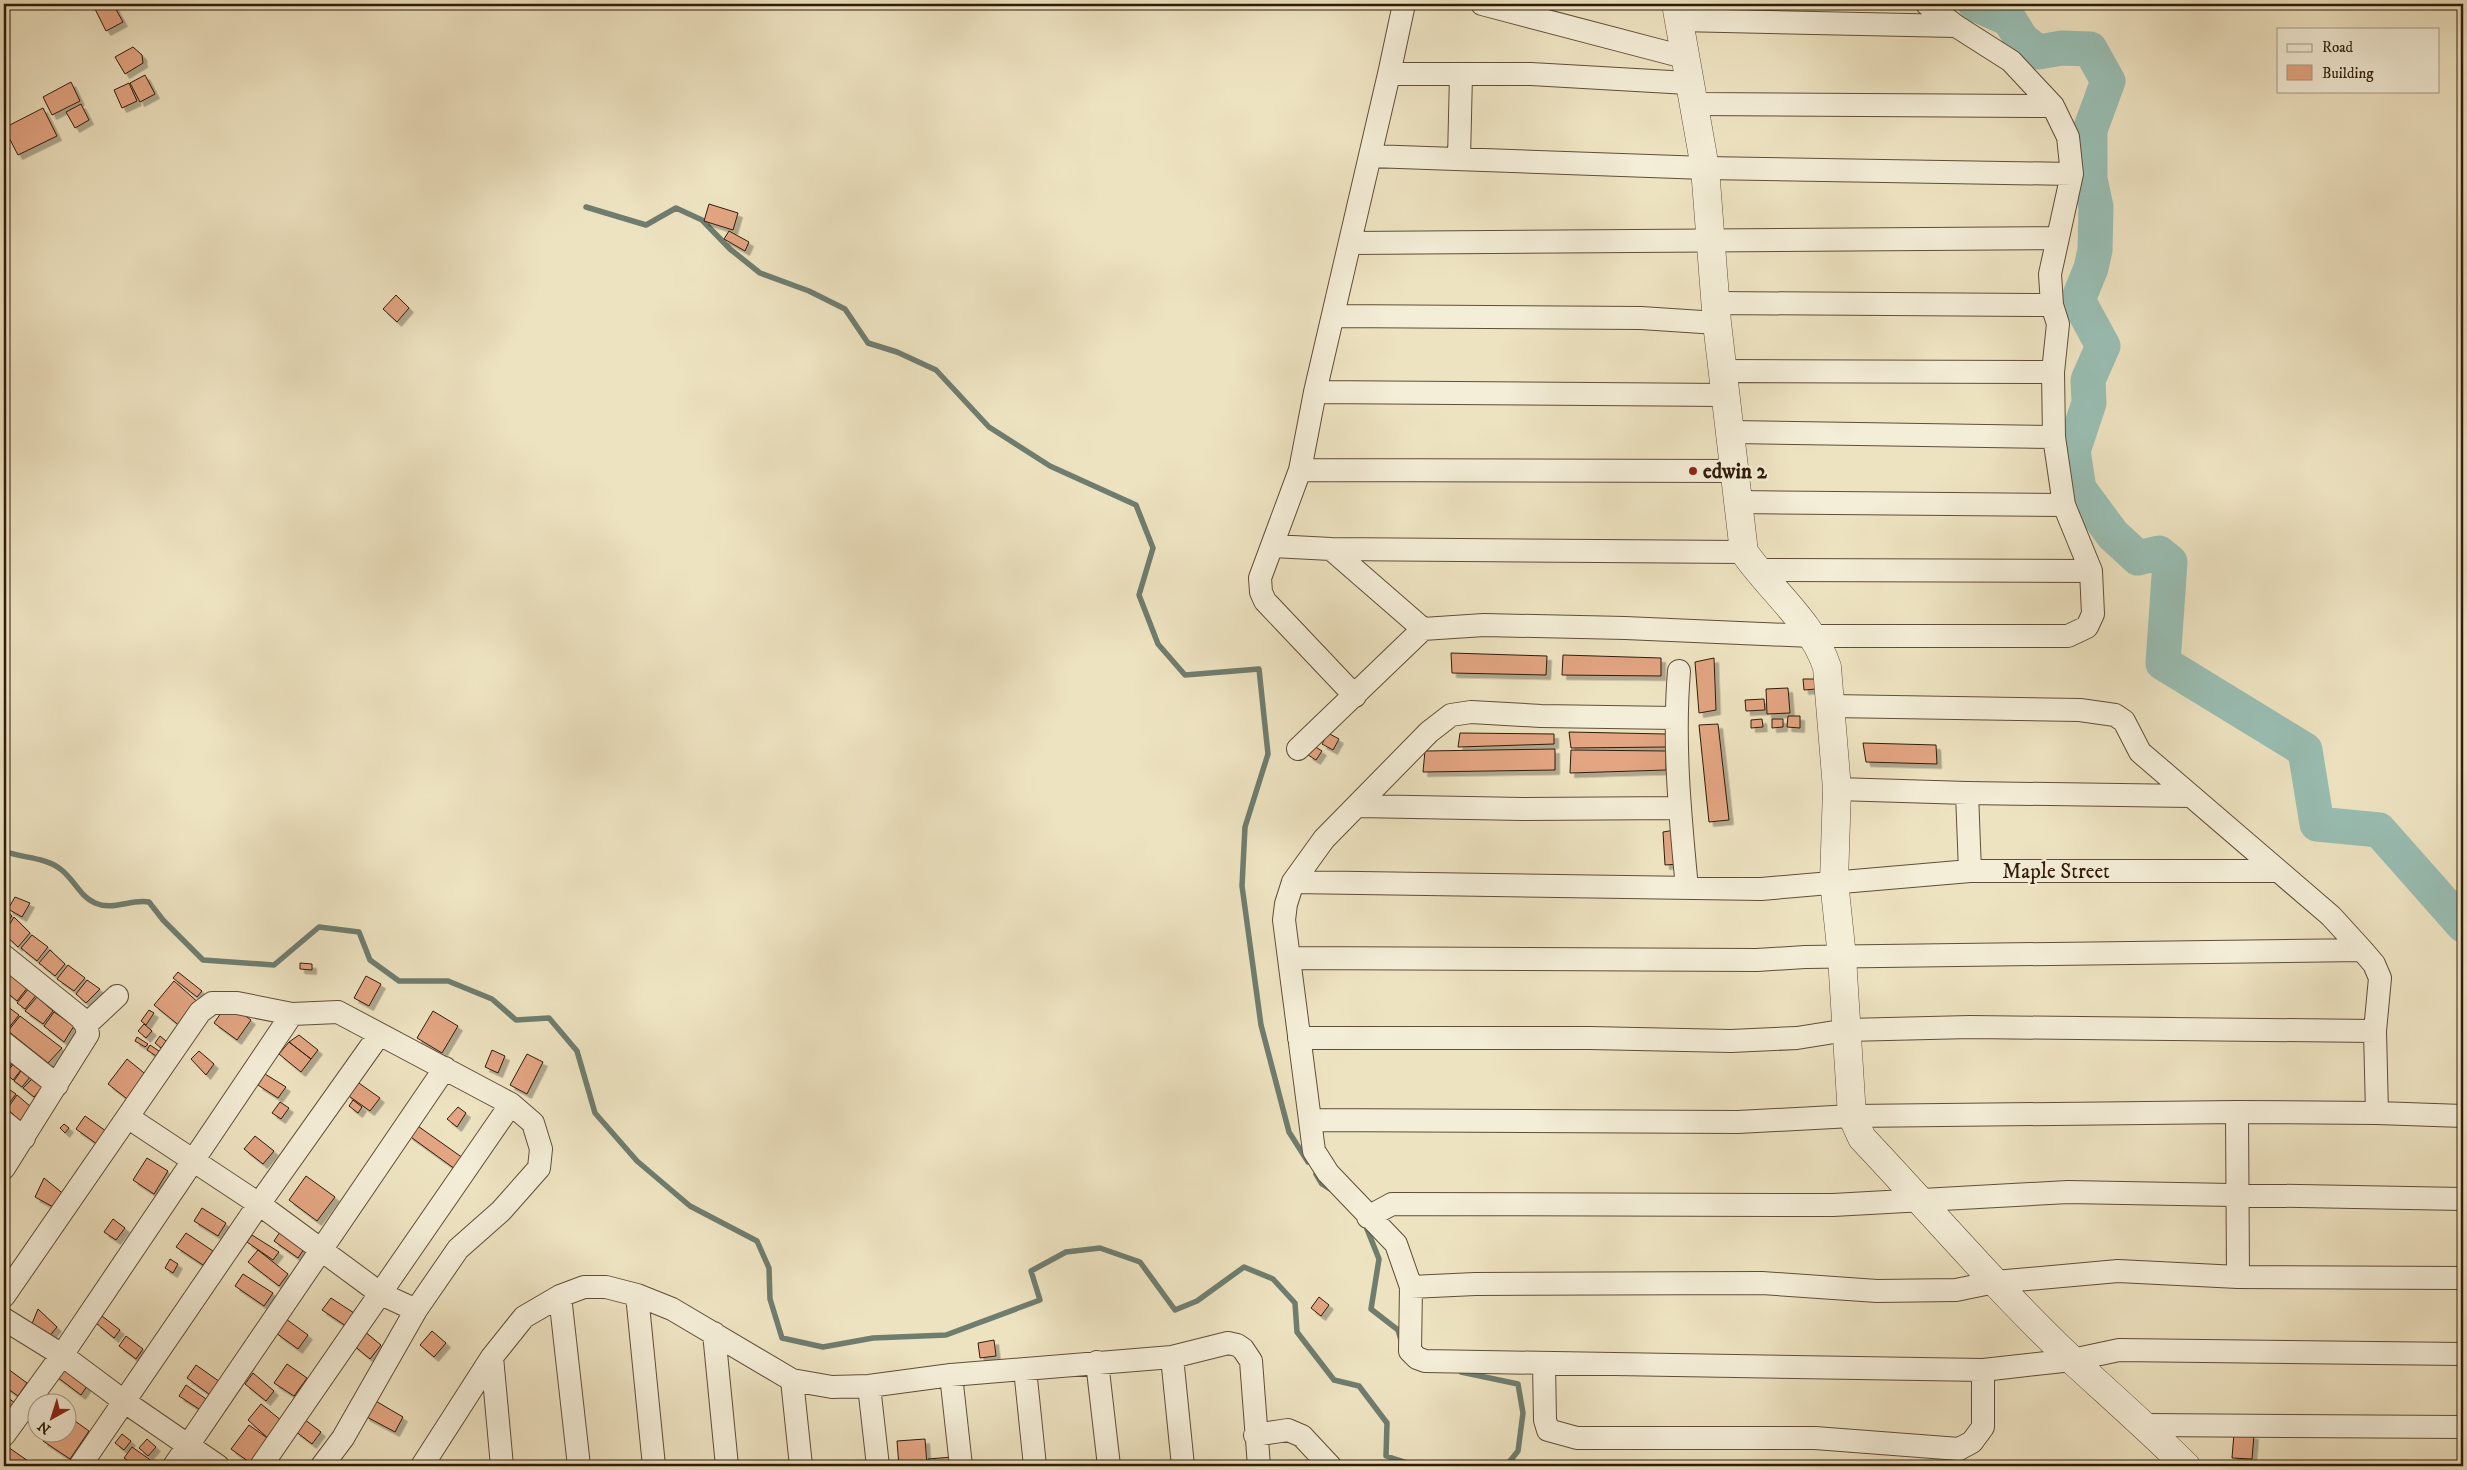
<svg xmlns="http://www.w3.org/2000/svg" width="2467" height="1470" font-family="'IM FELL DW Pica',serif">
<defs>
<filter id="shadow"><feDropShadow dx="4.5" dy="4.5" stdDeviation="0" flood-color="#0004"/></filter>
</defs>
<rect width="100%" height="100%" fill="#eee3c1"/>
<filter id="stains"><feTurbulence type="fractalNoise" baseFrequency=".004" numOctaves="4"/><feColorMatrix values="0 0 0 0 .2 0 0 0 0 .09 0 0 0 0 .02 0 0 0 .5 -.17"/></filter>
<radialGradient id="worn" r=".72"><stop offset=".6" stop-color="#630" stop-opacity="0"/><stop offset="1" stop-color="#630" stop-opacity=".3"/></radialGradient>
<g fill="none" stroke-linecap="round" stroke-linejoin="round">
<path stroke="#6f7d6f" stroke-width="5.5" d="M586,207L646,225L676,208L702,220L730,249L760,273L809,291L845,309L868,343L897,352L936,370L989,427L1050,466L1136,505L1153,548L1139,595L1158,644L1185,675L1259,669L1268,754L1245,827L1242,886L1261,1025L1289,1132L1308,1162
M4,851C21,858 44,857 59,868C73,877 79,896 95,903C113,911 130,899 149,902L163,920L203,960L274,965L319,927L359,932L370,960L399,981H448L492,999L516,1020L549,1018L577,1051L595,1113L637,1161L690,1206L757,1241L769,1268L770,1299L782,1338L823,1347L873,1338L946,1335L1040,1300L1031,1271L1066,1252L1100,1248L1140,1262L1175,1310L1197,1301L1244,1267L1273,1279L1295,1303L1297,1332L1334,1380L1359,1386L1387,1423L1386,1456L1417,1466
M1316,1174L1322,1184L1330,1189
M1365,1224L1379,1259L1371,1309L1398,1330L1401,1340
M1461,1372L1518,1384L1523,1413L1518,1451L1506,1466"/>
<path stroke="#99beb3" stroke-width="35" d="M1975,4L2009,19L2022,40L2038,52L2062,48L2090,49L2108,81L2090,130V179L2096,207L2095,250L2091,268L2078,300L2103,346L2088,380L2089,403L2073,451L2079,489L2113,535L2138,558L2159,553L2170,562L2163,663L2305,750L2317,824L2379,830L2463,925"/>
</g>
<path fill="#e3a582" stroke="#301c0a" filter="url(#shadow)" d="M106,4H113L123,22L106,31L95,9Z
M133,47L142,55L143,63L125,74L115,57Z
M145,75L155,94L140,102L130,83Z
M71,82L80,101L52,115L43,97Z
M129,83L137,101L122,108L114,90Z
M81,104L89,120L75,128L66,112Z
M43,108L57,136L18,155L4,128Z
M709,204L738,213L733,230L704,221Z
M729,231L749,242L745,251L724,239Z
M396,295L409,308L397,322L383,309Z
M1451,653L1547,656L1546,675L1452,673Z
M1563,655L1661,658V676L1562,675Z
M1714,658L1716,710L1699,713L1695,662Z
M1803,679H1816V689L1804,690Z
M1788,688L1790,713L1767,714L1766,689Z
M1764,699L1765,710L1746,711L1745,700Z
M1788,716H1800V728L1787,727Z
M1762,719L1763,727L1751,728V720Z
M1772,719H1783V727L1772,728Z
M1718,724L1729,820L1709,822L1699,725Z
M1569,732L1666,734V747L1571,748Z
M1328,733L1339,739L1333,750L1322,744Z
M1460,733L1554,734V744L1458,747Z
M1863,743L1936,745L1937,764L1866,762Z
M1314,746L1322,751L1316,760L1308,755Z
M1555,749V770L1423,772L1425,751Z
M1571,750L1666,751V770L1570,773Z
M1675,830L1679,864L1665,865L1663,832Z
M15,897L30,903L22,917L8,909Z
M4,908L12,916L4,926Z
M14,917L30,933L18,947L4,934Z
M32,935L48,947L37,961L21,948Z
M50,950L65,964L55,976L39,963Z
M300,963L312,964V970L300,969Z
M68,965L85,978L74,991L57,979Z
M178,972L202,991L197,997L173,978Z
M10,973L28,987L17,1001L4,990V981Z
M366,976L381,984L369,1006L354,998Z
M87,980L100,989L86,1003L76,994Z
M174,981L200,1004L181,1027L154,1005Z
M29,988L37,994L25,1009L17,1003Z
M37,997L53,1011L43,1024L25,1011Z
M228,1003L251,1020L237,1040L214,1023Z
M4,1004L19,1015L7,1030L4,1027Z
M149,1010L154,1013L146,1025L141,1021Z
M433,1011L458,1026L442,1053L417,1038Z
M54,1012L74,1026L64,1042L44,1026Z
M20,1016L62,1048L48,1063L8,1031Z
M144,1024L152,1031L146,1038L138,1031Z
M299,1035L318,1050L311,1059L289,1042Z
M160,1036L166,1041L161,1048L155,1043Z
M137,1037L148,1044L145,1047L135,1041Z
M289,1042L311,1059L301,1072L279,1054Z
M150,1045L159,1051L156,1056L147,1050Z
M492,1050L505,1056L498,1073L485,1067Z
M199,1051L214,1064L206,1075L191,1059Z
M527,1054L543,1062L527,1094L510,1085Z
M4,1055L16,1058L5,1073L4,1072Z
M127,1059L149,1077L131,1102L108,1084Z
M17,1060L25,1065L13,1080L6,1073Z
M25,1065L34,1072L22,1087L14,1081Z
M265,1074L286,1087L278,1098L258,1085Z
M36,1075L46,1083L34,1097L23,1088Z
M356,1081L380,1098L370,1111L346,1094Z
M7,1088L16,1094L10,1102L4,1099V1093Z
M17,1095L31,1107L23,1123L7,1109Z
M353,1100L362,1107L358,1113L349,1106Z
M280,1102L289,1108L281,1119L272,1113Z
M458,1107L466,1113L457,1127L447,1119Z
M85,1116L110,1134L101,1147L76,1129Z
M64,1124L69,1128L65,1133L60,1128Z
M415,1124L463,1158L455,1169L408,1135Z
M255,1136L274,1151L263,1164L244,1149Z
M147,1158L168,1171L154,1194L133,1180Z
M306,1176L335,1197L317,1221L289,1200Z
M44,1178L66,1196L57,1209L35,1197Z
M202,1208L226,1223L218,1236L194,1221Z
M113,1219L125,1228L116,1240L104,1232Z
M284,1226L308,1243L298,1258L274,1241Z
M186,1233L213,1251L203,1265L176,1247Z
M252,1235L279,1252L273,1260L247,1242Z
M258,1250L288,1274L279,1286L248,1262Z
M170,1259L178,1264L173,1273L165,1268Z
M243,1274L273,1293L264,1306L235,1286Z
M1319,1297L1329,1305L1321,1316L1311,1308Z
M331,1298L354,1313L346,1326L322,1310Z
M38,1309L57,1327L48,1338L31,1326Z
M102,1316L120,1330L114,1338L96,1323Z
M286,1319L308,1335L298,1349L276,1333Z
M364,1331L381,1345L370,1359L352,1344Z
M432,1331L446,1343L434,1357L420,1345Z
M126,1336L143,1349L136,1359L119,1346Z
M994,1340L996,1356L980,1358L978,1343Z
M63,1359L92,1379L81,1395L53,1374Z
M287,1364L307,1378L294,1396L274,1383Z
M196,1365L223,1384L213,1397L187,1378Z
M4,1366L27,1383L18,1396L4,1386Z
M253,1373L274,1391L266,1401L245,1384Z
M186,1385L209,1401L202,1411L179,1396Z
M4,1395L15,1403L4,1419Z
M374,1400L403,1417L395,1432L365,1416Z
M261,1404L282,1421L270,1440L248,1420Z
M68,1416L89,1431L70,1459L43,1441L49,1432H68Z
M304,1419L321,1432L312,1444L295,1431Z
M249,1425L270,1440L252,1464L231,1449Z
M2234,1433L2254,1435L2252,1459L2232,1458Z
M122,1434L131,1441L124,1450L115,1443Z
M147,1439L156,1447L148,1456L139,1448Z
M925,1439L927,1465L899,1466L897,1441Z
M5,1445L31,1463L28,1466L4,1465Z
M132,1447L159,1466H136L124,1458Z
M952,1457L953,1466H928V1459Z"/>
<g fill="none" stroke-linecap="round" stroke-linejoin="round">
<g stroke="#604e38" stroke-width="24">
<path id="minor" d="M1404,4L1389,74H1531L1688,83
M1482,4L1684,57
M1679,20L1956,26
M1694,104L2053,106
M1371,156L1705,168L2072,174
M1459,159L1461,74
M1351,243L2058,238
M1717,303L2052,305
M1334,316L1641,318L1717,323
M1724,371L2053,372
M1315,392L1727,395
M1732,432L2054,437
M1300,470L1735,471
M1737,502L2064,505
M1273,546L1331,549L1423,629L1484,625L1625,628L1811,636H2068L2087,627L2093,614L2091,571L2064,505L2054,437L2053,372L2058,324L2052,305L2050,274L2072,174L2068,137L2053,106L2011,61L1956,26L1927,4
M1331,549L1744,552
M1756,570L2091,571
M1679,671C1673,743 1680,815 1687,888
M1355,696L1265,601L1261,592L1260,578L1300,470L1315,392L1389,74
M1831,706L2080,710L2115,715L2124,721L2140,752L2331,916L2362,950
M1675,718L1541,716L1471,712L1451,715L1429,732L1324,839L1293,882L1286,904L1284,920L1314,1151L1328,1173L1396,1244L1411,1287L1410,1351L1417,1358L1425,1361L1983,1370L2072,1360L2119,1350L2463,1354
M1298,749L1423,629
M1837,789L1967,793L2190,796
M1967,793L1970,871
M1358,806L1523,809L1680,808
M1293,882L1761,889L1970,871H2278
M4,956L81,1018L86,1025L88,1034L4,1168
M1290,958L1757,960L1805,957L2362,950L2374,964L2380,978L2375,1031L2377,1113
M86,1025L117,996
M1299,1038H1590L1731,1041L1797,1038L1847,1030L1970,1027L2375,1031
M4,1043L57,1085
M2237,1112L2238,1277
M129,1118L259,1204L381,1294L416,1310
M1310,1120L1738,1122L1852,1116L2237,1112L2377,1113L2463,1116
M4,1122L24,1138
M1368,1217L1392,1204L1833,1205L2068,1192L2463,1199
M1411,1287L1475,1284L1762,1283L1877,1291L1956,1290L1995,1282L2118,1271L2238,1277L2463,1278
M637,1295L654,1466
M4,1296L200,1012L212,1003H237L292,1014L338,1012L511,1104L533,1123L541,1149L539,1168L501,1211L458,1249L416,1310L343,1438L322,1466
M560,1296L579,1466
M4,1319L62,1355L125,1402L218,1466
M714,1333L727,1466
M492,1357L502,1466
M1172,1357L1183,1466
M1097,1362L1109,1466
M1544,1364L1545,1420L1548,1430L1577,1438H1815L1959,1449L1972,1442L1983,1427V1370
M1025,1369L1035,1466
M951,1375L961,1466
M792,1380L801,1466
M869,1386L878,1466
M2144,1425L2463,1427
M4,1435L62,1355L292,1014
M1255,1435L1288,1430L1302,1436L1330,1466
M80,1466L259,1204L379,1035
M174,1466L445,1068
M261,1466L511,1104
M422,1466L492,1357L524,1317L560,1296L584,1287H606L637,1295L672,1309L792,1380L832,1387L869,1386L951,1375L1172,1357L1228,1343L1237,1345L1243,1349L1251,1361L1259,1466"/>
</g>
<g stroke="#604e38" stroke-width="29">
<path id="tertiary" d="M1676,4L1705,168L1717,323L1744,552C1771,591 1812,622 1827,667L1837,789L1834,881L1842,957L1852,1116L1862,1138C1932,1212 1998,1290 2072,1360C2110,1395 2149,1429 2186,1466"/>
</g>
<use href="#minor" stroke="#f4edd7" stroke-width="22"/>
<use href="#tertiary" stroke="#f4edd7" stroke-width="28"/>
</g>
<circle fill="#8f2418" stroke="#f4edd7" stroke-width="2" cx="1693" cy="471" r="5"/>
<g text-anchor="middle" stroke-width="4.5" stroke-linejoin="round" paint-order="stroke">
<g font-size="21" font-weight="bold" fill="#301c0a" stroke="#f4edd7" text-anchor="start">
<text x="1703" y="478">edwin 2</text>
</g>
<g font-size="21" fill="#301c0a" stroke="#f4edd7">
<text x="2056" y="878">Maple Street</text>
</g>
</g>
<rect width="2467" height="1470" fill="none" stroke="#eee3c1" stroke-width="20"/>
<rect x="5" y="5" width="2457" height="1460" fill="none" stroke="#301c0a" stroke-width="2.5"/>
<rect x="10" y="10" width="2447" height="1450" fill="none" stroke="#301c0a"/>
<rect x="2277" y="28" width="162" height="65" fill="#f4edd7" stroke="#a69985"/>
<rect x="2287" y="44" width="25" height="8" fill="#f4edd7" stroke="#a69985"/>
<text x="2322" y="52" font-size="15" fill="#301c0a">Road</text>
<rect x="2287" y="65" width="25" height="15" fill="#e3a582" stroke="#a69985"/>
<text x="2322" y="78" font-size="15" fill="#301c0a">Building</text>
<g transform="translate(52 1418) rotate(219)"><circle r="24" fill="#f4edd7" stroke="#a69985"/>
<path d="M0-4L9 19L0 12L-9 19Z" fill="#8f2418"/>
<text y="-8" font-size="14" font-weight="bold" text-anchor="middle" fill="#301c0a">N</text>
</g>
<rect width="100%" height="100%" filter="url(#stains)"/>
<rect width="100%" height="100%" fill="url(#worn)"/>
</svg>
